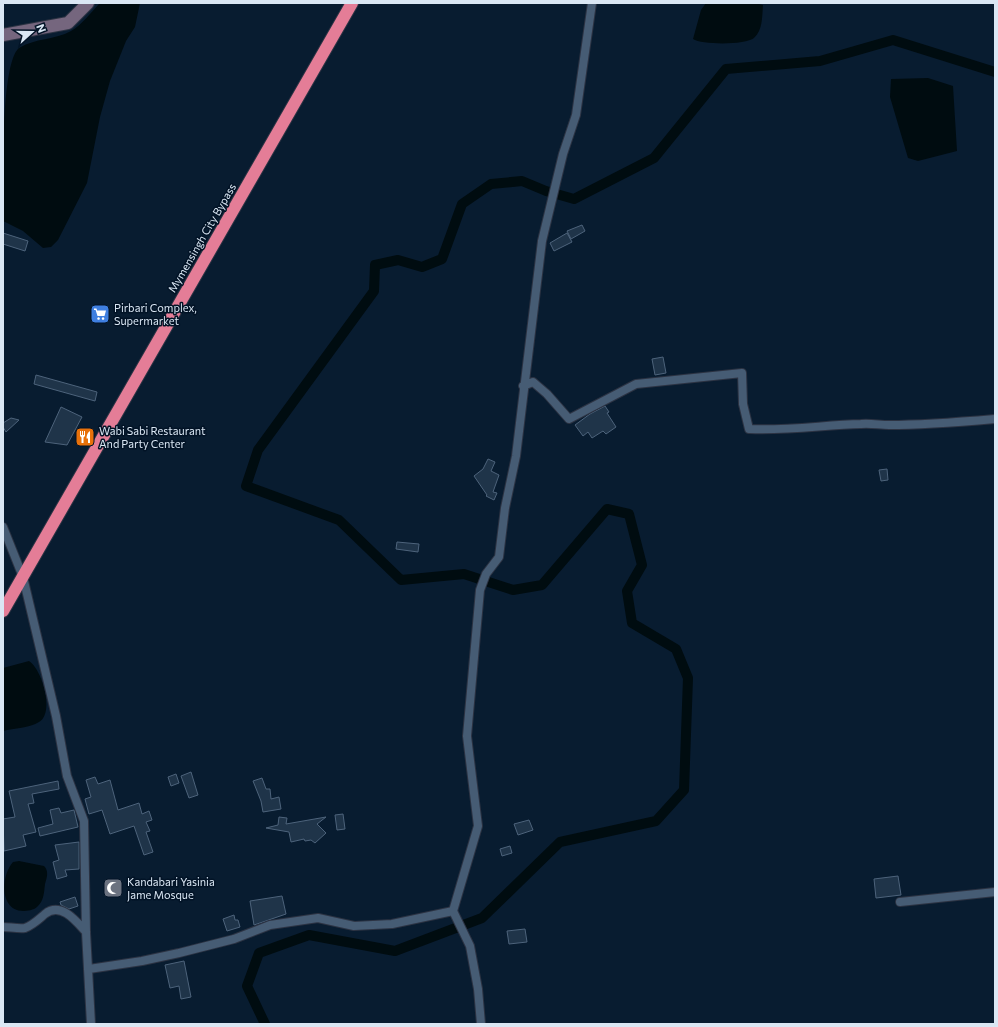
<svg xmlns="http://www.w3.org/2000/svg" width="998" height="1027" font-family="Commissioner,sans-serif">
<rect width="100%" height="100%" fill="#081c30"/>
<path fill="#000c10" d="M100,3H140L135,27L126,41L110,81L100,117L87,183L58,240L51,247L43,248L23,231L3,221C3,191 0,63 19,48C35,38 55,40 71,31C82,25 92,11 100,3Z
M706,3H755L763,5C762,16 763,30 754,38C746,45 702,45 693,39L701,10Z
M928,78L953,86L957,151L918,161L908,158L890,97L891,79Z
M29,661C42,669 55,713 39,722C30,728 14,728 3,731V668Z
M19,861L44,866C49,871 47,877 45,884C44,892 44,901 37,907C34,910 27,911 23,911C0,911 0,877 13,862Z"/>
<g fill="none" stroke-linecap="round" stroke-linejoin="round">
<path stroke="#000c10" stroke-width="10" d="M265,1024L247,986L259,953L309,935L395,951L482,918L560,842L656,821L684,790L688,678L676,649L632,623L627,591L642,565L629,514L607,509L542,585L513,590L464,574L401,580L339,520L246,486L258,450L374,291L375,265L398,260L422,267L442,259L462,204L491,184L522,181L546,191L574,199L654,158L726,69L820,61L893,40L995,72"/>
</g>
<path fill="#1f3449" stroke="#4d637b" d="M582,225L585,231L571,239L567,231Z
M3,233L28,241L25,251L3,244Z
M567,233L572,242L554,251L550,243Z
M663,357L666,373L655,375L652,359Z
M36,375L97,392L95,401L34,384Z
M605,406L609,412L607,413L616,427L606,434L603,431L592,438L588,432L583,436L575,425L590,414Z
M61,407L82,417L67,445L45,442Z
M11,418L19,420L6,432L3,427V423Z
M488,459L495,462L491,471L499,475L493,492L497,493L494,500L486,496L487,495L474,476L483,469Z
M887,469L888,480L881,481L879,470Z
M397,542L419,544L418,552L396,549Z
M191,772L198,795L189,798L181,776Z
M176,774L179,783L171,786L168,777Z
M95,777L98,784L110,780L118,810L139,803L142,814L149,811L152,820L146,822L150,831L146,832L153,852L144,855L134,826L110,834L102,810L89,814L85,799L91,797L86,780Z
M262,778L266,789H270L271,799L279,797L281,809L263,812L261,801L253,781Z
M58,781L59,789L32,794L34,803L28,804L36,832L23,835L26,846L4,851L3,819L15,817L9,791Z
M59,808L61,813L74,810L78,827L40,836L38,828L53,824L50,810Z
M343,814L345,829L337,830L335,815Z
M279,817L287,818L286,824L326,817L317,824L326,833L315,843L311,840L305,841L304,839L291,842L289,832L266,828L278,825Z
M529,820L533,830L518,835L514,824Z
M79,842V869L65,870L67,876L57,879L53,862L59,860L55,845Z
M510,846L512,853L502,856L500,849Z
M898,876L901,895L876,898L874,879Z
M282,896L286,914L254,925L250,901Z
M75,897L78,906L69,909L61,905L60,902Z
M234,915L235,920H238L240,927L227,931L223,919Z
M525,929L527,942L509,944L507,931Z
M184,961L191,997L181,999L179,986L170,988L165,965Z"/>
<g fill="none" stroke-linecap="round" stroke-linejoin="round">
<g stroke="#2c3343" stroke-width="10">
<path id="street" d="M523,386L533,382L547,394L569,419L636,384L742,373L743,404L749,429C787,431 824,425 861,424C870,423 880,425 889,425C924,425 960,422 995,419
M3,527L23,577L56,716L67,776L84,821L86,932L91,1024
M900,902L995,892
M3,927C9,927 19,929 25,928C33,925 39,919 45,914C61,901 77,922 86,932
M89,969L142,961L179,953L234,939L270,925L318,918L354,926L392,924L453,911
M481,1024L478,989L470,946L453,911L478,826L467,736L480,590L486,574L499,557L505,508L516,456L542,241L563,154L576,115L592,3"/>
</g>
<g stroke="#2c3343" stroke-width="14">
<path id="secondary" d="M3,35L68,23L88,3"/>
</g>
<g stroke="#2c3343" stroke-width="14">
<path id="highway" d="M3,611L352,3"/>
</g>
<use href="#street" stroke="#465c74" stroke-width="8"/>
<use href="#secondary" stroke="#75667e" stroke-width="12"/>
<use href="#highway" stroke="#e47d97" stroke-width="12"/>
</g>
<defs>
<g id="supermarket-square" transform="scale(1)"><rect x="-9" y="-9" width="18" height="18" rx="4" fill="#3f7fe0" stroke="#021326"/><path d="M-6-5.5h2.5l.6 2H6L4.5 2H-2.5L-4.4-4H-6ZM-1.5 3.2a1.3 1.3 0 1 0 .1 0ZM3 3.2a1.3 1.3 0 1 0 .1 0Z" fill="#fff"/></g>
<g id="restaurant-square" transform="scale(1)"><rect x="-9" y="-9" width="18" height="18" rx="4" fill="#e8710a" stroke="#021326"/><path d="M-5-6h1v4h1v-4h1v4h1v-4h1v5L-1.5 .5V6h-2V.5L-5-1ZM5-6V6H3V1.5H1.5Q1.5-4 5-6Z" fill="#fff"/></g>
<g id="mosque-square" transform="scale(1)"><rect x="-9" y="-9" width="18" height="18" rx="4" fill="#6b7280" stroke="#021326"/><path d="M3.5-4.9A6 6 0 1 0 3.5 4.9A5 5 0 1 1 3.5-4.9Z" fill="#fff"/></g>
</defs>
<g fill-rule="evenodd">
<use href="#supermarket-square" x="100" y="314"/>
<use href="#restaurant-square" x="85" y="437"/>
<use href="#mosque-square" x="113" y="888"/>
</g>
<g text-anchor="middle" stroke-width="3" stroke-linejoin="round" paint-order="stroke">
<g font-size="11" fill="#dae7f4" stroke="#021326">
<text transform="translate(202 238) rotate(-60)" y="4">Mymensingh City Bypass</text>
</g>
<g font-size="11" fill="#dae7f4" stroke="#021326" text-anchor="start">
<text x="114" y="312">Pirbari Complex,<tspan x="114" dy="13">Supermarket</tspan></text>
<text x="99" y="435">Wabi Sabi Restaurant<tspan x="99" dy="13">And Party Center</tspan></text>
<text x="127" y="886">Kandabari Yasinia<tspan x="127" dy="13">Jame Mosque</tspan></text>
</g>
</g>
<rect width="998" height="1027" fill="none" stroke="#dae7f4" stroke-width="8"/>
<g transform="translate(32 32) rotate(69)" stroke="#021326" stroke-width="3" paint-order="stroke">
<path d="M0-3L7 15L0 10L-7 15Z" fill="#dae7f4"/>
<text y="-6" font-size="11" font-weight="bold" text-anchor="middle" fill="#dae7f4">N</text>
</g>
</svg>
